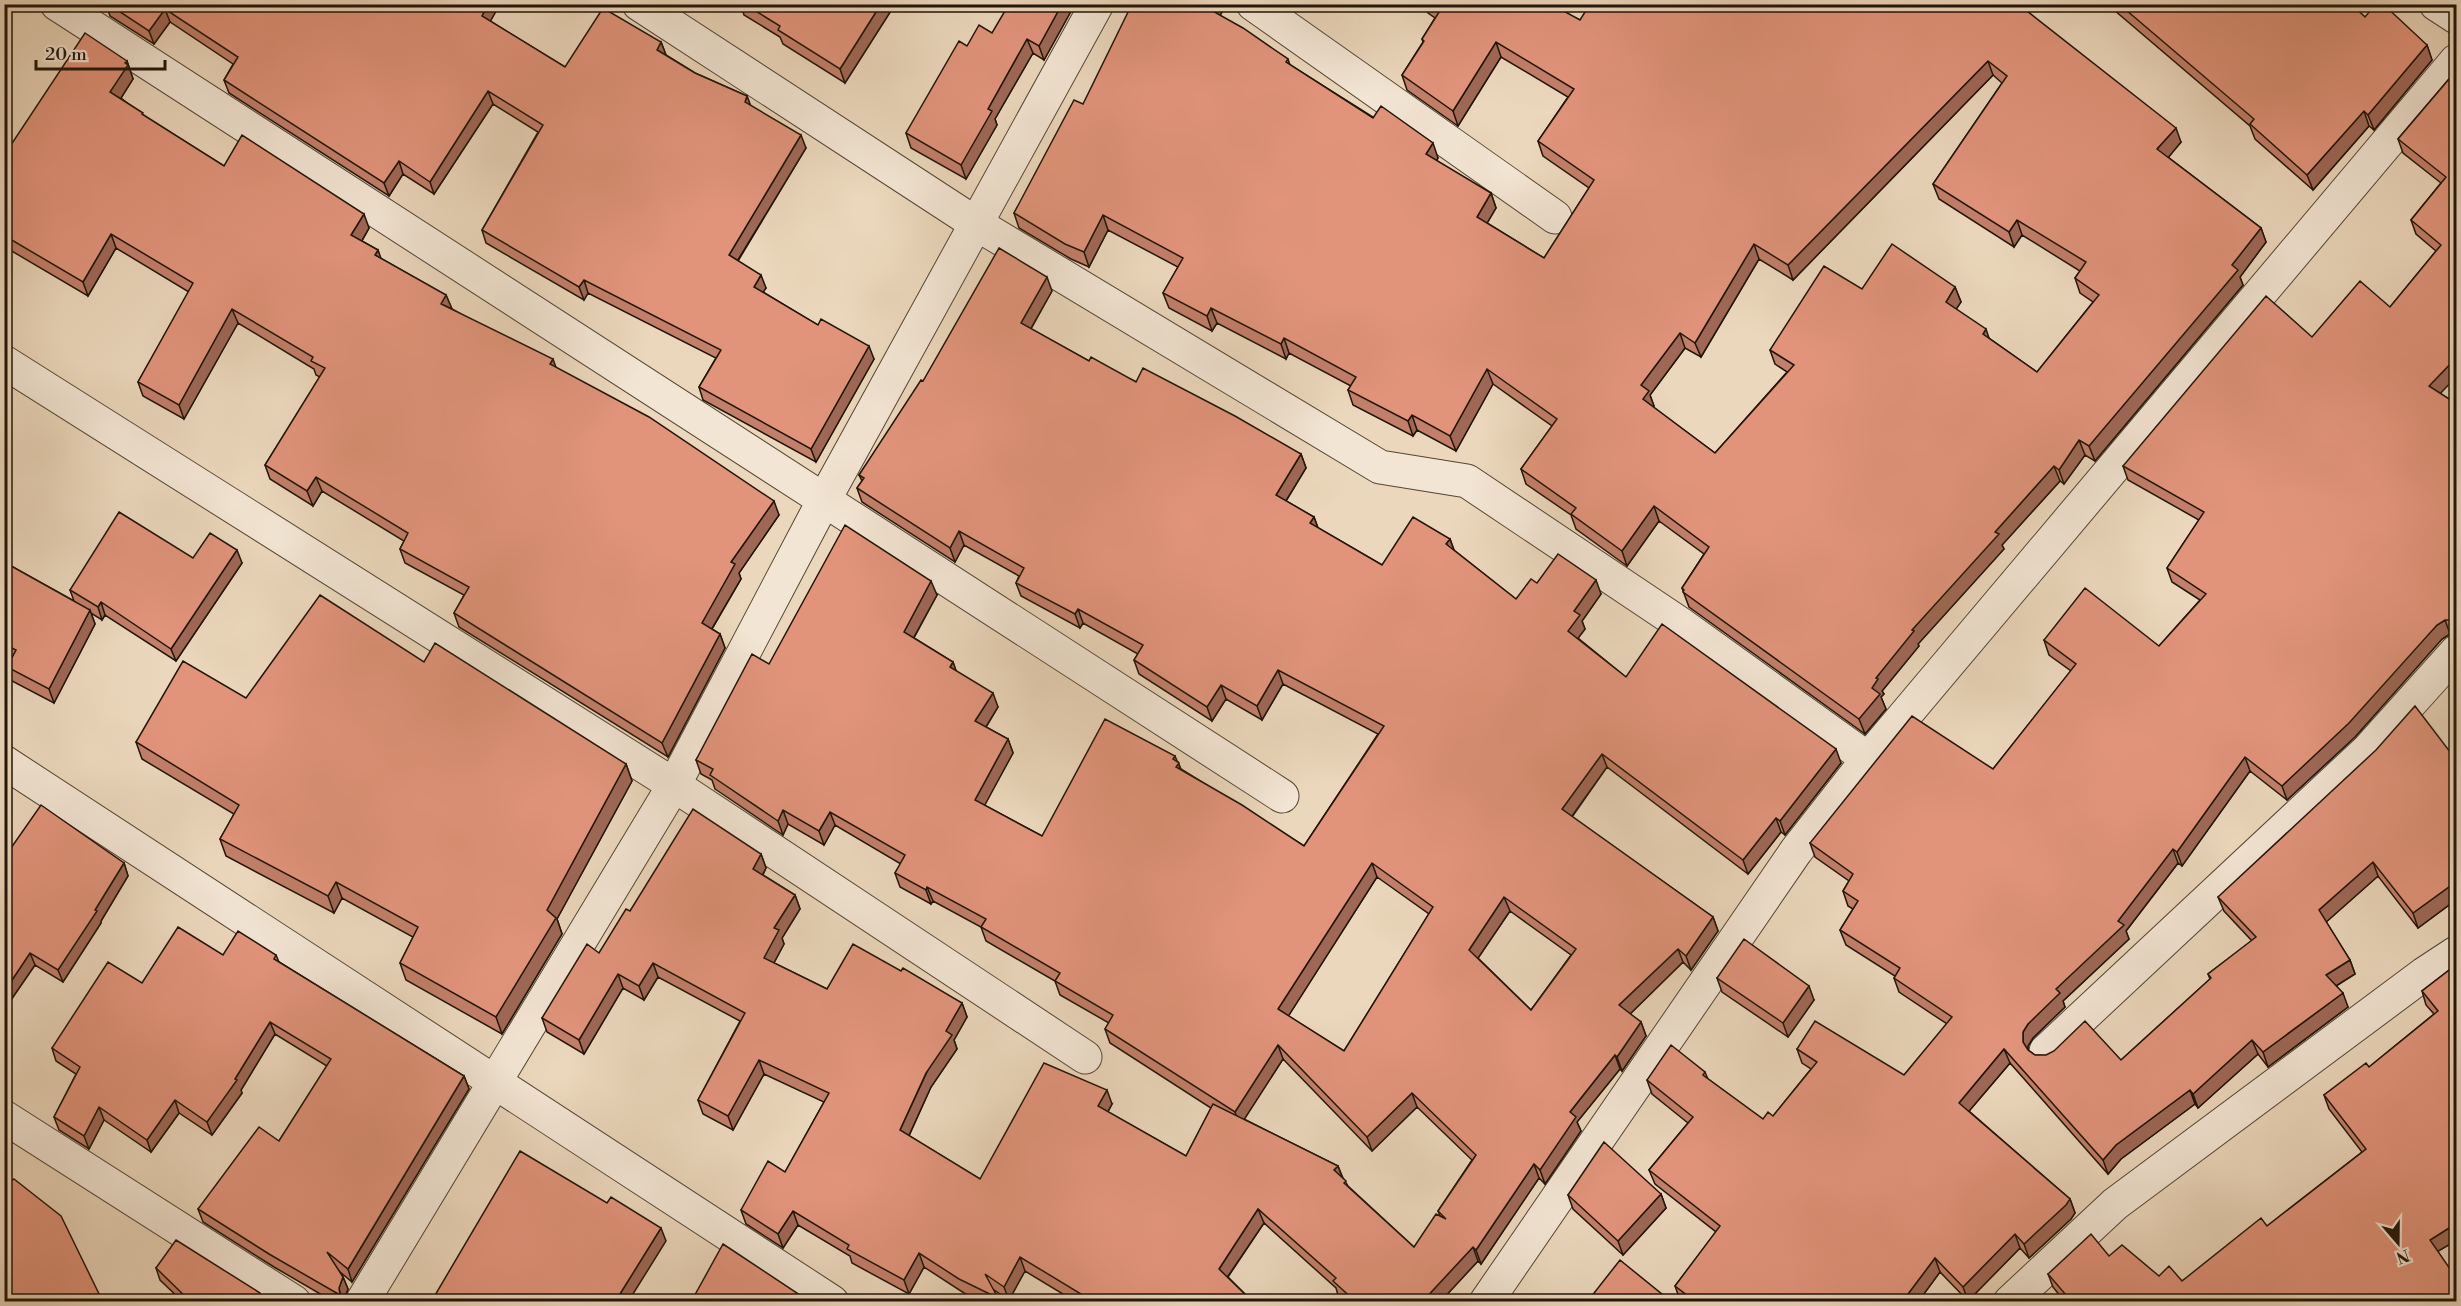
<svg xmlns="http://www.w3.org/2000/svg" width="2461" height="1306" font-family="'Libre Bodoni',serif">
<rect width="100%" height="100%" fill="#ebd7bb"/>
<filter id="stains"><feTurbulence type="fractalNoise" baseFrequency=".00333" numOctaves="4"/><feColorMatrix values="0 0 0 0 .2 0 0 0 0 .09 0 0 0 0 .02 0 0 0 .5 -.17"/></filter>
<radialGradient id="worn" r=".72"><stop offset=".6" stop-color="#630" stop-opacity="0"/><stop offset="1" stop-color="#630" stop-opacity=".3"/></radialGradient>
<g fill="none" stroke-linecap="round" stroke-linejoin="round">
<g stroke="#544635" stroke-width="35">
<path id="minor" d="M57,4L1282,796
M639,4L975,223L1380,467L1467,481L1679,623L1868,759
M1253,4L1555,217
M2436,4L2456,17
M4,362L674,785L1085,1057
M4,762L832,1302
M2046,1051L2368,750L2456,652
M4,1117L294,1302
M362,1302L674,785L824,500L1097,4
M1486,1302L1796,851L1868,759L2456,61
M2010,1302L2115,1204L2424,974L2456,953"/>
</g>
<use href="#minor" stroke="#f2e5d3" stroke-width="33"/>
</g>
<path fill="#c27f69" stroke="#211508" stroke-width="1.5" fill-rule="evenodd" d="M106,4H500L490,21L565,67L661,42L666,55L695,73L747,96L750,105L806,148L738,261L766,288L763,292L874,359L816,462L703,400L699,387L716,358L588,293L584,300L486,243L482,230L538,132L493,104L434,194L403,174L389,196L229,93L224,80L233,64L170,22L154,44L110,16Z
M735,4H893L894,6L845,83L783,44L780,37L744,15L742,9Z
M1075,4L1044,60L1033,53L995,119L997,125L966,179L911,148L906,133L967,46L992,33Z
M1424,4H1545L1580,20L2018,4L2181,142L2168,157L2261,228L2266,242L2240,277L2243,285L2095,461L2085,455L2064,484L2060,481L2002,545L2004,549L1918,644L1919,646L1882,691L1884,694L1881,697L1886,709L1865,734L1689,607L1682,588L1704,554L1659,521L1627,566L1576,529L1571,515L1526,484L1521,469L1552,426L1493,384L1456,451L1417,430L1413,436L1353,405L1348,390L1351,386L1289,353L1286,359L1217,323L1212,331L1169,308L1163,293L1178,267L1108,230L1089,267L1071,259L1019,228L1014,213L1083,104L1220,16L1288,59L1290,65L1438,158L1436,161L1491,193L1496,208L1487,223L1544,258L1589,188L1543,156L1538,141L1568,97L1501,57L1458,126L1407,90L1402,75L1423,42L1422,39L1435,18L1428,13ZM1993,75L2002,83L1933,184L1939,199L2014,247L2022,235L2080,271L2075,278L2080,293L2093,302L2037,372L1989,338L1956,309L1961,302L1955,287L1862,289L1770,350L1775,364L1787,372L1715,453L1653,407L1654,406L1650,395L1685,348L1701,357L1759,259L1793,280Z
M2107,4H2351L2365,17L2427,45L2432,60L2374,130L2369,126L2313,190L2255,139L2250,126Z
M127,61L133,79L121,98L144,116L224,166L369,228L362,241L378,250L380,258L446,295L452,309L556,368L779,515L739,573L741,579L712,629L720,634L725,648L668,757L459,627L454,613L464,595L405,563L400,549L404,541L322,491L313,506L270,479L265,465L320,377L316,375L314,369L238,323L184,419L143,396L138,382L189,292L116,248L88,296L10,250L4,258L7,151Z
M2455,72L2440,394L2457,404V634H2450L2442,639L2355,737L2287,800L2250,771L2182,866L2178,863L2126,931L2129,939L2063,1001L2065,1007L2033,1038L2028,1046V1050L2035,1055L2121,1060L2210,979L2208,974L2252,941L2224,911L2218,897L2457,761V899L2418,928L2378,876L2326,922L2350,960L2355,974L2336,986L2348,1007L2268,1067L2258,1054L2198,1108L2195,1104L2121,1159L2108,1174L2010,1063L1969,1111L2070,1199L2075,1213L2071,1219L2029,1258L2020,1248L1968,1301L1940,1272L1918,1302H1682L1680,1300L1675,1286L1716,1232L1655,1184L1649,1170L1688,1123L1652,1094L1647,1080L1705,1072L1708,1079L1763,1119L1773,1116L1811,1069L1802,1063L1797,1049L1904,1075L1947,1024L1899,992L1894,978L1895,976L1846,945L1840,930L1853,909L1848,906L1843,891L1849,881L1815,857L1810,843L1993,769L2071,671L2049,655L2044,640L2159,646L2200,600L2172,582L2167,568L2199,520L2128,480L2123,466L2312,337L2390,307L2436,251L2416,234L2411,220L2441,183L2403,153L2398,139Z
M1052,291L1031,329L1089,361L1301,454L1306,468L1286,501L1314,517L1318,528L1382,565L1450,539L1454,550L1516,599L1537,583L1601,594L1582,621L1585,629L1578,638L1626,677L1841,763L1785,835L1781,832L1748,874L1607,767L1572,817L1713,917L1718,931L1691,970L1683,962L1630,1014L1641,1022L1646,1036L1622,1071L1620,1069L1577,1122L1581,1131L1545,1184L1539,1178L1481,1264L1478,1261L1440,1302H1346L1338,1295L1336,1288L1264,1223L1228,1277L1253,1302H1076L1025,1271L1009,1300L994,1290L1000,1302H982L964,1293L924,1267L909,1294L852,1263L850,1256L798,1225L783,1248L746,1224L741,1210L785,1172L824,1102L764,1074L733,1130L703,1114L698,1100L740,1021L658,977L644,1000L623,988L584,1054L547,1032L542,1018L599,953L630,911L761,854L766,868L763,875L795,895L800,909L782,938L784,944L774,963L827,989L901,971L962,1003L967,1017L954,1040L957,1049L931,1087L909,1136L980,1179L1112,1104L1108,1112L1186,1156L1211,1108L1110,1043L1105,1029L1109,1023L1060,995L1055,981L986,941L981,927L933,901L931,904L900,887L895,873L901,864L835,825L824,845L788,824L783,835L718,791L715,789L712,780L701,774L696,760L769,664L937,595L914,638L953,662L956,671L998,707L986,727L1008,739L1013,753L984,805L1042,836L1178,762L1181,769L1304,846L1378,734L1283,684L1262,720L1226,699L1212,721L1139,674L1134,660L1138,654L1083,623L1080,628L1021,596L1016,583L1019,576L964,545L955,562L862,502L857,488L862,481L859,475L923,381ZM1377,877L1429,914L1344,1051L1288,1016ZM1510,911L1571,955L1531,1010L1478,958ZM1283,1059L1372,1151L1417,1107L1472,1160L1438,1211L1440,1216L1414,1247L1348,1186L1343,1178L1338,1166L1244,1119Z
M193,558L242,563L176,661L105,615L102,620L91,613L95,624L54,703L12,681L7,667L11,659L4,655V562L74,601L70,590Z
M424,662L626,764L632,781L557,919L562,934L502,1034L406,980L400,963L413,937L342,898L334,913L226,856L220,839L234,814L142,759L136,742L246,698Z
M4,858L124,863L128,876L101,921V923L63,982L35,965L4,1010Z
M223,955H276L279,962L464,1076L469,1089L352,1282L339,1271L343,1277L348,1289L343,1302H334L274,1267L203,1222L198,1209L279,1141L327,1066L275,1034L241,1090L242,1093L212,1135L179,1113L151,1152L104,1120L89,1149L59,1130L54,1117L76,1074L56,1061L52,1048L142,983Z
M2457,964V1240L2438,1251L2457,1302H2065L2053,1287L2048,1274L2109,1256L2159,1276L2182,1281L2267,1226L2362,1152L2329,1109L2324,1095L2369,1067L2434,1014L2426,1005L2422,991Z
M1717,978L1814,1000L1788,1037L1722,992Z
M1661,1194L1666,1208L1623,1255L1573,1209L1568,1195Z
M156,1268L263,1302H183L160,1280Z"/>
<path fill="#9e6855" stroke="#211508" stroke-width="1.5" d="M488,4H500L486,29L482,16Z
M881,4H893L894,6L845,83L840,69Z
M1062,4H1075L1044,60L1039,46Z
M1212,4H1227L1215,24L1209,9Z
M165,9L170,22L154,44L149,31Z
M1027,39L1033,53L995,119L997,125L966,179L961,165L988,109Z
M661,42L666,55L657,50Z
M1496,42L1501,57L1458,126L1453,111Z
M2427,45L2432,60L2374,130L2368,115Z
M127,61L133,79L116,106L110,92Z
M1988,61L1993,75L1793,280L1788,265Z
M488,91L493,104L434,194L430,182Z
M747,96L752,109L745,102Z
M2364,111L2369,126L2313,190L2307,175Z
M2176,128L2181,142L2163,164L2157,149Z
M801,135L806,148L733,268L729,255Z
M1433,143L1438,158L1431,169L1426,154Z
M399,161L403,174L389,196L384,183Z
M1491,193L1496,208L1482,232L1477,217Z
M364,214L369,228L357,249L351,235Z
M1103,215L1108,230L1089,267L1084,252Z
M2017,220L2022,235L2014,247L2009,232Z
M2261,228L2266,242L2240,277L2243,285L2095,461L2089,446Z
M111,234L116,248L88,296L83,282Z
M5,236L10,250L4,258V237Z
M1754,244L1759,259L1701,357L1695,343Z
M378,250L383,264L375,255Z
M761,275L766,288L758,300L754,287Z
M1047,277L1052,291L1026,337L1021,323Z
M584,280L588,293L584,300L579,287Z
M1955,287L1961,302L1951,317L1946,302Z
M446,295L452,309L441,304Z
M1211,308L1217,323L1212,331L1207,316Z
M232,309L238,323L184,419L179,405Z
M1986,329L1991,344L1983,334Z
M1680,333L1685,348L1650,395L1654,406L1648,414L1643,399L1641,385Z
M1284,338L1289,353L1286,359L1281,344Z
M869,346L874,359L816,462L811,449Z
M2457,357V376L2434,400L2429,386Z
M553,359L558,373L550,364Z
M1487,369L1493,384L1456,451L1450,436Z
M1412,415L1417,430L1413,436L1408,421Z
M2079,440L2085,455L2064,484L2059,470Z
M1301,454L1306,468L1281,509L1276,495Z
M2054,466L2060,481L2002,545L2004,549L1918,644L1919,646L1882,691L1884,694L1881,697L1886,709L1865,734L1859,719L1876,678L1912,630L1995,532Z
M316,477L322,491L313,506L307,491Z
M774,501L779,515L739,573L741,579L707,637L702,623L731,562Z
M1654,506L1659,521L1627,566L1622,551Z
M1314,517L1319,531L1310,523Z
M959,531L964,545L955,562L950,548Z
M1450,539L1455,553L1446,544Z
M237,550L242,563L176,661L171,649Z
M1596,580L1601,594L1582,621L1585,629L1573,645L1568,631L1574,611Z
M931,581L937,595L909,646L904,632Z
M101,602L105,615L102,620L98,607Z
M1078,609L1083,623L1080,628L1075,614Z
M90,610L95,624L54,703L49,689Z
M2445,620L2450,634L2442,639L2355,737L2287,800L2282,786L2437,625Z
M720,634L725,648L668,757L662,743Z
M953,662L958,676L950,667Z
M1278,670L1283,684L1262,720L1257,706Z
M1221,685L1226,699L1212,721L1207,707Z
M993,693L998,707L981,735L975,721Z
M1008,739L1013,753L980,814L975,800Z
M1836,749L1841,763L1785,835L1780,821Z
M1602,754L1607,767L1567,823L1562,809Z
M1175,756L1184,777L1181,781L1173,759Z
M2245,757L2250,771L2182,866L2177,852Z
M626,764L632,781L557,919L562,934L502,1034L496,1017L547,910Z
M783,810L788,824L783,835L778,821Z
M830,812L835,825L824,845L819,831Z
M1776,818L1781,832L1748,874L1743,860Z
M2173,849L2178,863L2126,931L2129,939L2063,1001L2065,1007L2033,1038L2028,1046V1056L2023,1042V1032L2028,1024L2056,989L2118,921Z
M761,854L766,868L758,883L753,869Z
M2373,862L2378,876L2324,924L2319,910Z
M124,863L128,876L101,921V923L63,982L58,970Z
M1372,863L1377,877L1284,1023L1278,1009Z
M2457,881V899L2418,928L2413,913Z
M336,882L342,898L334,913L328,896Z
M927,887L933,901L931,904L926,890Z
M795,895L800,909L782,938L784,944L769,972L764,958L774,928Z
M1504,897L1510,911L1474,964L1469,950Z
M1713,917L1718,931L1691,970L1686,956Z
M1678,949L1683,962L1625,1019L1619,1005Z
M30,953L35,965L4,1010V992Z
M2350,960L2355,974L2331,989L2326,975Z
M653,963L658,977L644,1000L639,986Z
M618,974L623,988L584,1054L579,1040Z
M1809,986L1814,1000L1788,1037L1783,1023Z
M2343,993L2348,1007L2268,1067L2263,1052Z
M962,1003L967,1017L954,1040L957,1049L931,1087L905,1144L900,1130L946,1031Z
M270,1022L275,1034L241,1090L242,1093L212,1135L207,1122L235,1079Z
M1641,1022L1646,1036L1622,1071L1617,1057Z
M2252,1040L2258,1054L2198,1108L2193,1094Z
M1278,1045L1283,1059L1240,1126L1235,1112Z
M2004,1049L2010,1063L1964,1117L1959,1103Z
M1615,1055L1620,1069L1577,1122L1581,1131L1545,1184L1540,1170L1570,1112Z
M759,1060L764,1074L733,1130L728,1116Z
M464,1076L469,1089L352,1282L348,1269Z
M1107,1090L1112,1104L1103,1120L1098,1106Z
M2190,1090L2195,1104L2121,1159L2108,1174L2103,1160L2116,1145Z
M1412,1093L1417,1107L1372,1151L1367,1137Z
M175,1100L179,1113L151,1152L147,1140Z
M99,1107L104,1120L89,1149L84,1136Z
M1534,1164L1539,1178L1481,1264L1476,1250Z
M1338,1166L1343,1180L1334,1170Z
M1661,1194L1666,1208L1623,1255L1618,1241Z
M2070,1199L2075,1213L2071,1219L2029,1258L2024,1244Z
M1258,1209L1264,1223L1224,1282L1219,1269Z
M793,1211L798,1225L783,1248L778,1234Z
M2457,1223V1240L2435,1253L2430,1240Z
M661,1228L666,1241L628,1302H615Z
M2015,1234L2020,1248L1968,1301L1963,1287Z
M1473,1247L1478,1261L1440,1302H1422Z
M919,1253L924,1267L909,1294L904,1280Z
M1020,1257L1025,1271L1009,1300L1004,1287Z
M1935,1258L1940,1272L1918,1302H1902Z
M343,1277L348,1289L343,1302H342L339,1288Z
M1663,1295L1666,1302H1658Z"/>
<path fill="#e1947a" stroke="#211508" stroke-width="1.5" fill-rule="evenodd" d="M108,4H488L482,16L565,67L603,8L661,42L657,50L695,73L747,96L745,102L801,135L729,255L761,275L754,287L818,325L821,319L869,346L811,449L699,387L721,350L584,280L579,287L482,230L543,125L488,91L430,182L399,161L384,183L224,80L238,57L165,9L149,31Z
M744,4H881L840,69L778,30L780,26Z
M1009,4H1062L1039,46L1027,39L988,109L992,111L961,165L906,133L959,41L967,46L979,25L992,33Z
M1132,4H1212L1209,9L1243,28L1288,59L1286,62L1373,118L1381,106L1433,143L1426,154L1491,193L1477,217L1544,258L1594,180L1538,141L1574,89L1496,42L1453,111L1402,75L1424,41L1422,39L1441,9L1433,4H1545L1547,6L1548,4H1551L1580,20L1590,4H2018L2176,128L2157,149L2261,228L2232,265L2238,270L2089,446L2079,440L2059,470L2054,466L1995,532L1999,534L1912,630L1914,631L1876,678L1878,679L1872,688L1880,694L1859,719L1683,592L1684,590L1682,588L1709,547L1654,506L1622,551L1571,514L1576,508L1521,469L1557,419L1487,369L1450,436L1412,415L1408,421L1348,390L1356,377L1284,338L1281,344L1211,308L1207,316L1163,293L1183,258L1103,215L1084,252L1065,244L1014,213L1074,100L1083,104ZM1988,61L2007,76L1933,184L2009,232L2017,220L2086,262L2075,278L2099,295L2037,372L1983,334L1986,329L1946,302L1955,287L1892,244L1862,289L1824,266L1770,350L1794,365L1715,453L1643,399L1649,391L1641,385L1680,333L1695,343L1754,244L1788,265Z
M2119,4H2351L2365,17L2376,4H2383L2427,45L2368,115L2364,111L2307,175L2250,124L2254,119Z
M85,33L127,61L125,63L128,65L110,92L143,113L142,114L224,166L242,135L364,214L351,235L378,250L375,255L446,295L441,304L553,359L550,364L649,417L774,501L731,562L735,564L702,623L720,634L662,743L454,613L469,587L400,549L408,533L316,477L307,491L265,465L325,368L311,361L313,357L232,309L179,405L138,382L193,283L111,234L83,282L5,236L4,237V149L7,151Z
M2455,72L2457,73V357L2429,386L2457,404V621L2454,620H2445L2437,625L2349,723L2282,786L2245,757L2177,852L2173,849L2118,921L2124,925L2056,989L2060,993L2028,1024L2023,1032V1042L2028,1050L2035,1055H2046L2054,1051L2085,1021L2121,1060L2211,978L2208,974L2256,937L2218,897L2376,750L2415,706L2457,761V881L2413,913L2373,862L2319,910L2350,960L2326,975L2343,993L2263,1052L2252,1040L2193,1094L2190,1090L2116,1145L2103,1160L2004,1049L1959,1103L2070,1199L2066,1205L2024,1244L2015,1234L1963,1287L1935,1258L1902,1302H1696L1675,1286L1720,1226L1649,1170L1693,1117L1647,1080L1671,1045L1705,1072L1703,1075L1763,1119L1768,1112L1773,1116L1817,1062L1797,1049L1815,1021L1904,1075L1952,1017L1894,978L1900,968L1840,930L1858,901L1843,891L1853,874L1810,843L1912,716L1993,769L2076,664L2044,640L2085,588L2159,646L2206,594L2167,568L2204,512L2123,466L2266,296L2312,337L2360,281L2390,307L2441,245L2411,220L2446,177L2398,139Z
M999,248L1047,277L1021,323L1089,361L1091,357L1136,382L1143,368L1235,416L1301,454L1276,495L1314,517L1310,523L1382,565L1413,517L1450,539L1446,544L1516,599L1531,579L1537,583L1558,554L1596,580L1574,611L1580,615L1568,631L1626,677L1662,624L1836,749L1780,821L1776,818L1743,860L1602,754L1562,809L1713,917L1686,956L1678,949L1619,1005L1641,1022L1617,1057L1615,1055L1570,1112L1576,1117L1540,1170L1534,1164L1476,1250L1473,1247L1422,1302H1356L1333,1281L1336,1278L1258,1209L1219,1269L1253,1302H1094L1020,1257L1004,1287L985,1274L998,1298L959,1279L919,1253L904,1280L847,1249L849,1245L793,1211L778,1234L741,1210L768,1161L785,1172L829,1093L759,1060L728,1116L698,1100L745,1013L653,963L639,986L618,974L579,1040L542,1018L587,944L599,953L626,909L630,911L693,809L761,854L753,869L795,895L774,928L779,930L764,958L827,989L853,944L901,971L903,968L962,1003L946,1031L952,1035L926,1073L900,1130L980,1179L1044,1063L1107,1090L1098,1106L1186,1156L1213,1104L1338,1166L1334,1170L1346,1181L1344,1183L1414,1247L1436,1214L1446,1219L1438,1211L1476,1155L1412,1093L1367,1137L1278,1045L1235,1112L1105,1029L1113,1015L1055,981L1060,973L981,927L986,919L927,887L926,890L895,873L905,855L830,812L819,831L783,810L778,821L713,777L710,775L713,769L696,760L752,654L769,664L845,525L931,581L904,632L953,662L950,667L993,693L975,721L1008,739L975,800L1042,836L1105,719L1175,756L1173,759L1179,763L1176,767L1242,805L1304,846L1384,726L1278,670L1257,706L1221,685L1207,707L1134,660L1143,645L1078,609L1075,614L1016,583L1024,568L959,531L950,548L857,488L864,478L859,475L921,380L923,381ZM1372,863L1433,907L1344,1051L1278,1009ZM1504,897L1576,949L1531,1010L1469,950Z
M119,512L193,558L210,533L237,550L171,649L101,602L98,607L70,590Z
M4,562L90,610L49,689L7,667L16,650L4,644Z
M320,595L424,662L435,643L626,764L547,910L556,918L496,1017L400,963L418,927L336,882L328,896L220,839L239,805L136,742L183,661L246,698Z
M41,805L124,863L95,910L97,911L58,970L30,953L4,992V858Z
M178,927L223,955L238,931L276,955L274,959L464,1076L348,1269L327,1252L343,1277L339,1288L340,1295L269,1254L198,1209L259,1127L279,1141L331,1059L270,1022L235,1079L237,1080L207,1122L175,1100L147,1140L99,1107L84,1136L54,1117L80,1067L52,1048L108,962L142,983Z
M1744,939L1809,986L1783,1023L1717,978Z
M2457,964V1223L2430,1240L2457,1279V1302H2072L2048,1274L2091,1234L2109,1256L2122,1245L2159,1276L2169,1266L2182,1281L2261,1218L2267,1226L2366,1149L2324,1095L2366,1063L2369,1067L2438,1011L2422,991Z
M1604,1142L1661,1194L1618,1241L1568,1195Z
M520,1151L607,1203L611,1197L661,1228L615,1302H431Z
M14,1179L61,1216L103,1302H4V1184Z
M176,1240L260,1293L263,1302H191L156,1268Z
M723,1244L803,1297L801,1302H691Z
M1620,1260L1663,1295L1658,1302H1587Z"/>
<rect width="2461" height="1306" fill="none" stroke="#ebd7bb" stroke-width="24"/>
<rect x="6" y="6" width="2449" height="1294" fill="none" stroke="#211508" stroke-width="3"/>
<rect x="12" y="12" width="2437" height="1282" fill="none" stroke="#211508" stroke-width="1.5"/>
<g transform="translate(2398 1243) rotate(160)" stroke="#f2e5d3" stroke-width="4.5" paint-order="stroke">
<path d="M0-4.5L10 22L0 15L-10 22Z" fill="#211508"/>
<text y="-9" font-size="16" font-weight="bold" text-anchor="middle" fill="#211508">N</text>
</g>
<path d="M36 60v9h129v-9" fill="none" stroke="#211508" stroke-width="3"/>
<text x="45" y="60" font-size="18" fill="#211508" stroke="#f2e5d3" stroke-width="4.5" paint-order="stroke">20 m</text>
<rect width="100%" height="100%" filter="url(#stains)"/>
<rect width="100%" height="100%" fill="url(#worn)"/>
</svg>
